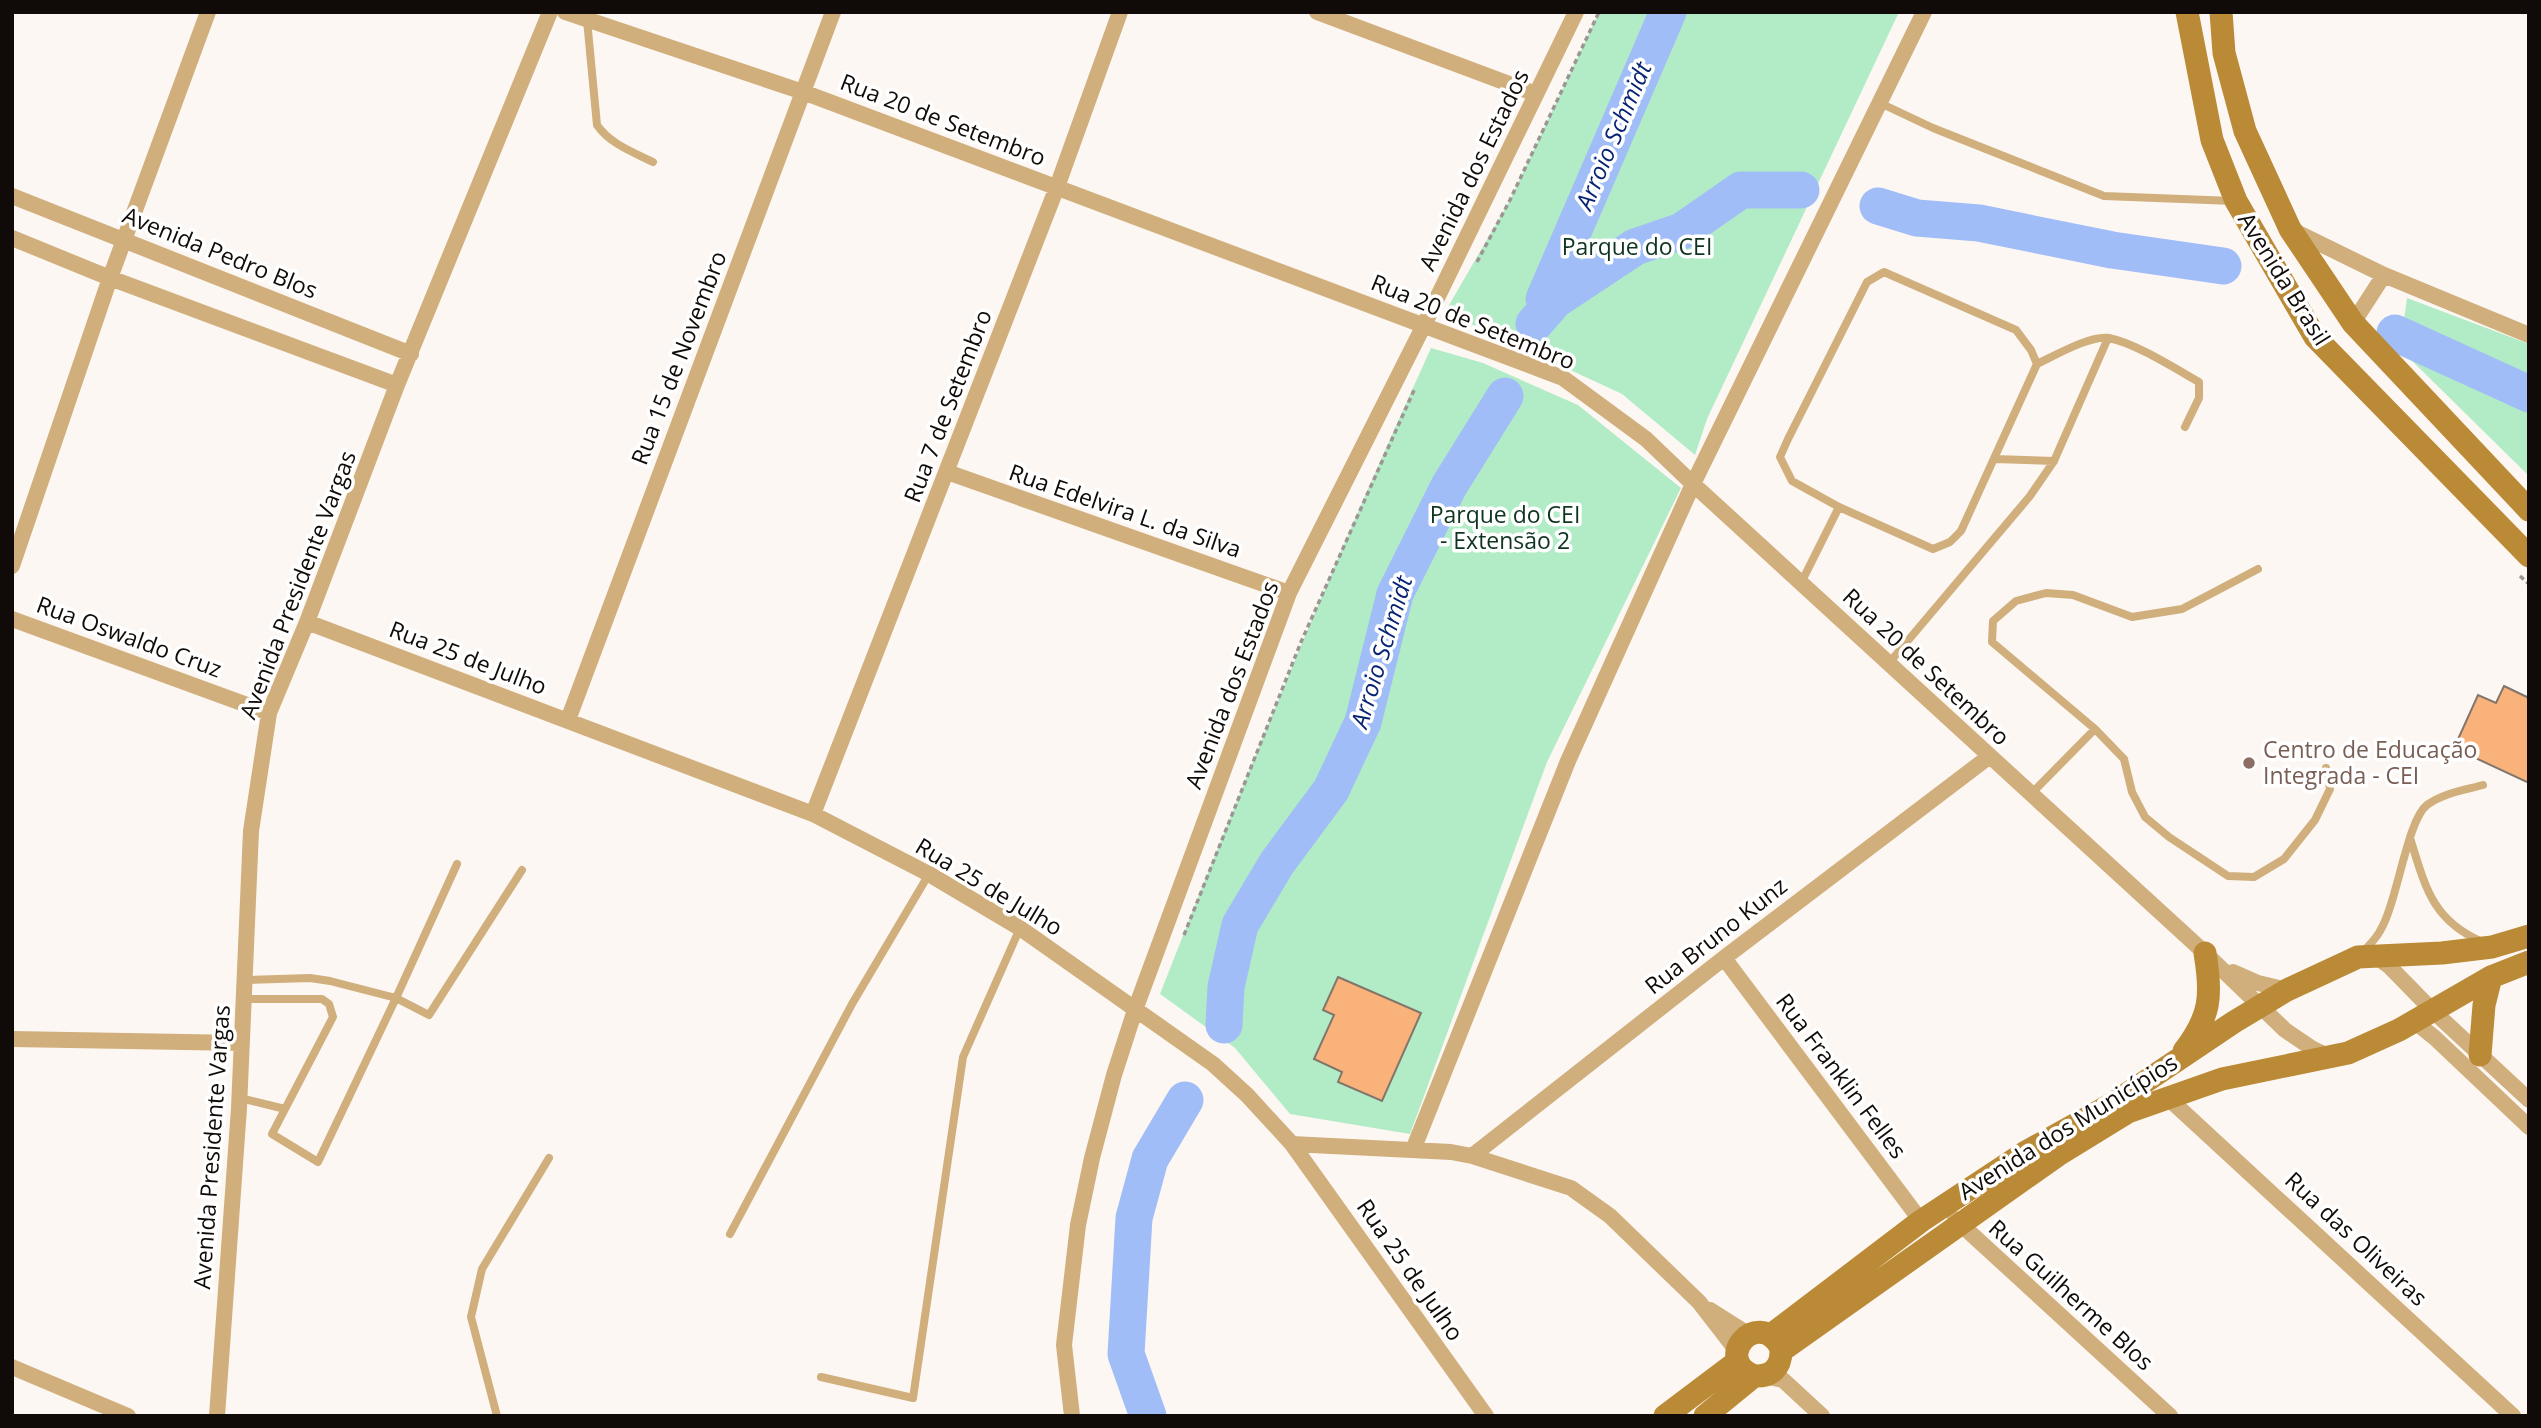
<svg xmlns="http://www.w3.org/2000/svg" width="2541" height="1428" font-family="'Open Sans',sans-serif">
<rect width="100%" height="100%" fill="#fdf7f3"/>
<path fill="#b2ecc7" d="M1599,12H1899L1707,419L1695,455L1622,394L1445,312L1510,200Z
M2407,298L2529,344V476L2400,349Z
M1431,348L1483,363L1578,405L1681,488L1547,762L1410,1134L1290,1114L1235,1048L1160,994C1245,777 1334,561 1431,348Z"/>
<g fill="none" stroke-linecap="round" stroke-linejoin="round">
<path stroke="#a1bdf7" stroke-width="37" d="M1878,206L1917,218L1979,223L2112,250L2223,266
M1544,299L1668,12
M1534,324L1555,300L1635,247L1682,231L1741,190H1801
M2395,333L2529,394
M1224,1025L1226,987L1240,925L1277,863L1331,790L1363,722L1395,594L1449,486L1505,396
M1148,1416L1126,1354L1134,1218L1150,1159L1185,1100"/>
</g>
<path fill="#f9b27a" stroke="#82756c" stroke-width="2" d="M2504,686L2529,698V783L2454,748L2478,695L2496,703Z
M1338,977L1421,1013L1382,1101L1338,1082L1342,1072L1314,1059L1334,1015L1323,1010Z"/>
<g fill="none" stroke-linecap="round" stroke-linejoin="round">
<path stroke="#9c9692" stroke-width="3.5" stroke-dasharray="5 3.5" stroke-linecap="butt" d="M1477,262L1510,200L1599,12
M2520,576L2529,584
M1184,935L1301,642L1415,388"/>
<path stroke="#d0af7d" stroke-width="8" d="M587,20L597,125C610,144 633,152 653,162
M1880,103L1933,128L2104,196L2233,201
M1884,272L2016,330L2031,350L2037,364L1961,531L1950,542L1933,549L1839,507L1792,481L1780,457L1788,439L1867,282Z
M2037,364C2054,356 2090,335 2109,338C2135,343 2176,369 2199,382V398L2185,427
M1994,459L2054,461
M2258,569L2182,609L2132,617L2073,595L2046,593L2016,601L1993,621L1992,642L2095,729L2124,759L2132,792L2145,817L2169,837L2228,876L2254,877L2284,859L2315,820L2330,789L2326,768
M1801,583L1839,507
M1889,663L2030,496L2054,461L2108,338
M2031,794L2095,729
M2410,838C2425,885 2431,919 2480,941
M457,864L396,998L429,1015L522,870
M2363,952C2368,946 2376,939 2380,931C2397,904 2407,820 2427,805C2443,793 2465,790 2483,785
M244,999H322L329,1004L333,1017L272,1134L318,1162L396,998L330,981L310,978L245,980
M240,1098L285,1109
M730,1234L852,1004L929,874
M821,1377L913,1398L963,1057L1020,928
M497,1416L471,1317L482,1269L549,1158"/>
<path stroke="#d0af7d" stroke-width="16" d="M565,12L803,92L1563,378L1646,439L1693,484L2205,953L2285,1030L2313,1049L2328,1056
M1317,12L1536,94
M12,196L411,354
M2294,231L2384,275L2529,335
M12,238L110,278L397,385
M2353,323L2384,275
M947,472L1289,593
M12,566L110,278L208,12
M12,619L269,713
M307,622L813,814L929,874L1020,928L1213,1064L1247,1095L1292,1144L1486,1416
M568,720L833,12
M813,814L1057,187L1120,12
M2375,956L2389,966L2432,1010L2529,1100
M1724,958L1921,1221
M2233,972L2258,983L2287,990
M2414,1021L2435,1038L2529,1127
M12,1039L242,1043
M2167,1097L2513,1416
M1292,1144L1451,1152L1472,1156L1571,1188L1610,1216L1699,1302L1737,1351
M1413,1150L1568,761L1693,484L1924,12
M1472,1156L1724,958L1990,756
M1955,1219L2170,1416
M1710,1310L1748,1334
M12,1367L128,1416
M1764,1376L1783,1380L1822,1416
M217,1416L239,1108L251,831L269,713L307,622L397,385L550,12
M1072,1416L1064,1345L1078,1225L1092,1158L1114,1075L1135,1010L1289,593L1424,325L1576,12"/>
<path stroke="#bb8a36" stroke-width="23" d="M2187,12L2212,140L2236,201L2315,337L2529,556
M2221,12L2224,53L2245,131L2290,229L2353,323L2529,510
M2184,1051C2211,1016 2212,995 2205,953
M2480,1055L2484,1005L2491,977
M1771,1335L1921,1221L2024,1153L2112,1104L2234,1022L2287,990L2358,957L2442,953L2492,947L2529,936
M1754,1376C1712,1359 1757,1308 1780,1346
M1665,1416L1738,1361
M1705,1416L1754,1376C1771,1377 1781,1368 1781,1351L2058,1155L2128,1112L2222,1079L2348,1053L2399,1030L2491,977L2529,962"/>
</g>
<circle fill="#8d6e63" stroke="#fff" stroke-width="2.5" cx="2249" cy="763" r="7"/>
<g text-anchor="middle" stroke-width="7" stroke-linejoin="round" paint-order="stroke">
<g font-size="23" fill="#100b08" stroke="#fff">
<text transform="translate(943 120) rotate(21)" y="8">Rua 20 de Setembro</text>
<text transform="translate(1474 170) rotate(-64)" y="8">Avenida dos Estados</text>
<text transform="translate(220 253) rotate(22)" y="8">Avenida Pedro Blos</text>
<text transform="translate(2284 279) rotate(58)" y="8">Avenida Brasil</text>
<text transform="translate(1473 322) rotate(22)" y="8">Rua 20 de Setembro</text>
<text transform="translate(679 358) rotate(-69)" y="8">Rua 15 de Novembro</text>
<text transform="translate(948 406) rotate(-69)" y="8">Rua 7 de Setembro</text>
<text transform="translate(1125 511) rotate(19)" y="8">Rua Edelvira L. da Silva</text>
<text transform="translate(298 585) rotate(-69)" y="8">Avenida Presidente Vargas</text>
<text transform="translate(129 637) rotate(20)" y="8">Rua Oswaldo Cruz</text>
<text transform="translate(468 658) rotate(21)" y="8">Rua 25 de Julho</text>
<text transform="translate(1926 667) rotate(43)" y="8">Rua 20 de Setembro</text>
<text transform="translate(1232 685) rotate(-69)" y="8">Avenida dos Estados</text>
<text transform="translate(989 887) rotate(31)" y="8">Rua 25 de Julho</text>
<text transform="translate(1716 936) rotate(-38)" y="8">Rua Bruno Kunz</text>
<text transform="translate(1841 1076) rotate(53)" y="8">Rua Franklin Felles</text>
<text transform="translate(2068 1127) rotate(-32)" y="8">Avenida dos Municípios</text>
<text transform="translate(212 1147) rotate(-86)" y="8">Avenida Presidente Vargas</text>
<text transform="translate(2356 1239) rotate(43)" y="8">Rua das Oliveiras</text>
<text transform="translate(1410 1270) rotate(55)" y="8">Rua 25 de Julho</text>
<text transform="translate(2071 1295) rotate(42)" y="8">Rua Guilherme Blos</text>
</g>
<g font-size="23" fill="#0f3420" stroke="#fff">
<text x="1637" y="255">Parque do CEI</text>
<text x="1505" y="523">Parque do CEI<tspan x="1505" dy="26">- Extensão 2</tspan></text>
</g>
<g font-size="23" fill="#785e54" stroke="#fff" text-anchor="start">
<text x="2263" y="758">Centro de Educação<tspan x="2263" dy="26">Integrada - CEI</tspan></text>
</g>
<g font-size="24" font-style="italic" fill="#072373" stroke="#fff">
<text transform="translate(1614 136) rotate(-67)" y="8">Arroio Schmidt</text>
<text transform="translate(1382 652) rotate(-73)" y="8">Arroio Schmidt</text>
</g>
</g>
<rect width="2541" height="1428" fill="none" stroke="#100b08" stroke-width="28"/>
</svg>
